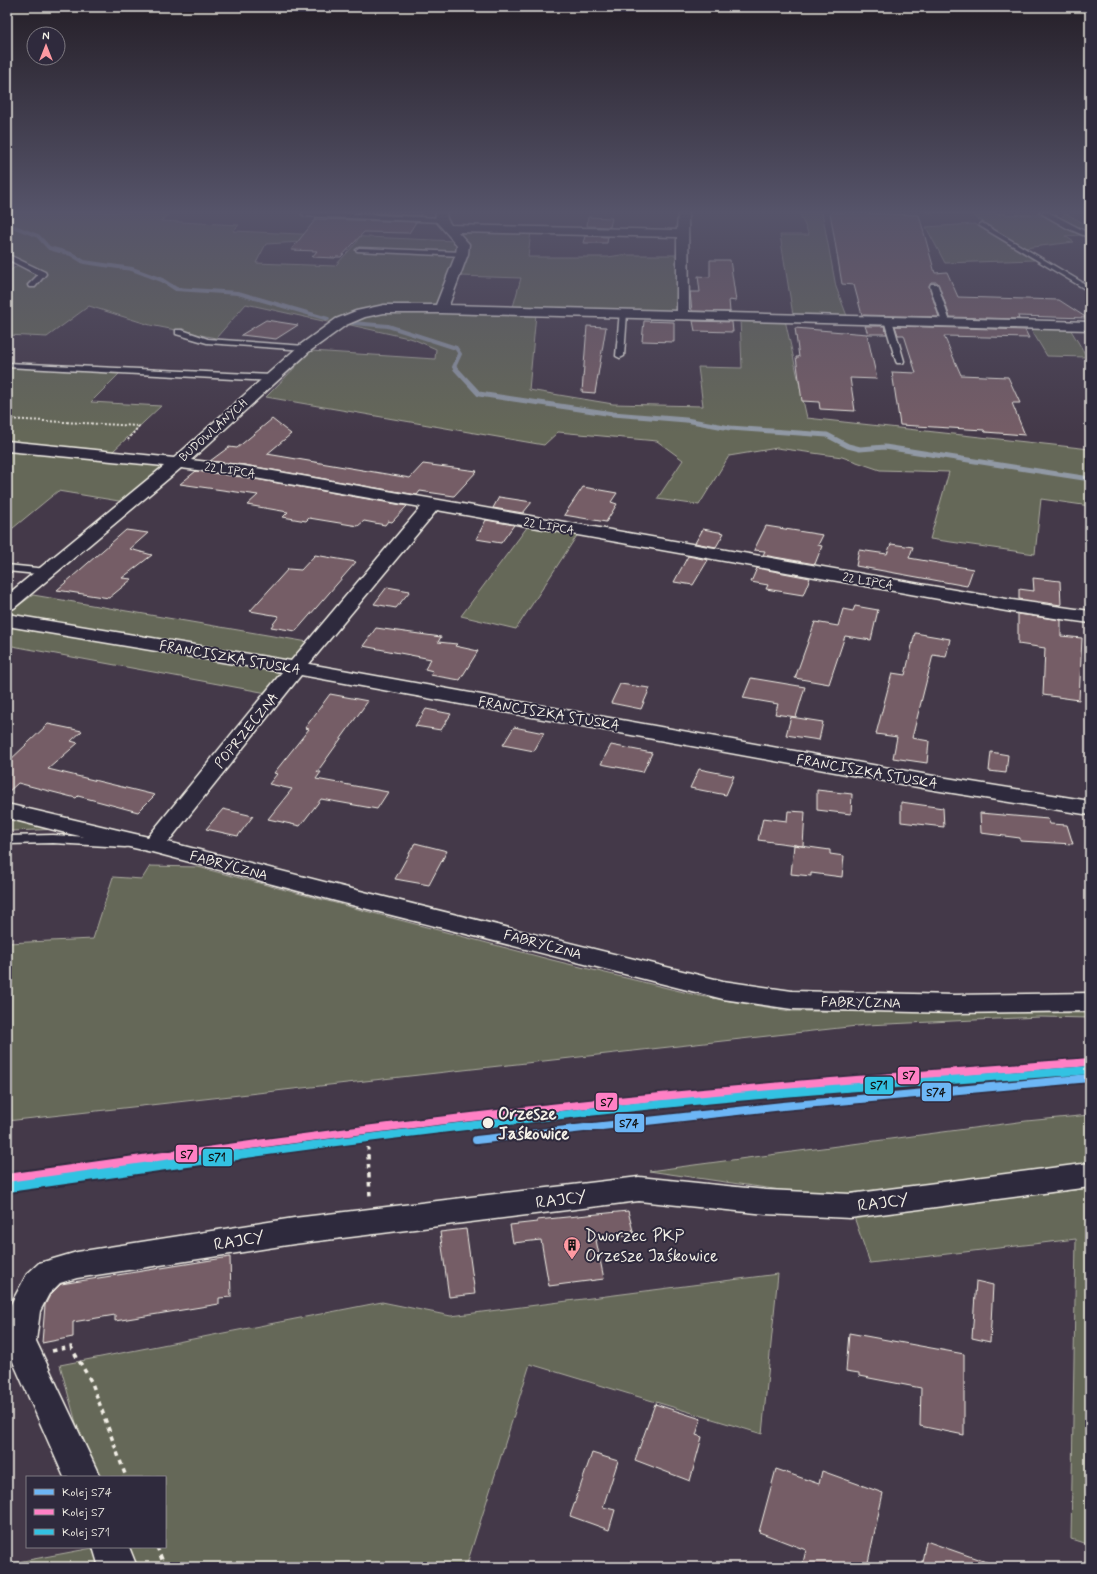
<svg xmlns="http://www.w3.org/2000/svg" width="1097" height="1574" font-family="Mynerve,sans-serif">
<rect width="100%" height="100%" fill="#443949"/>
<filter id="ink" filterUnits="userSpaceOnUse"><feTurbulence type="fractalNoise" baseFrequency=".025" numOctaves="2"/><feDisplacementMap in="SourceGraphic" scale="8" xChannelSelector="R" yChannelSelector="G"/><feConvolveMatrix kernelMatrix="1 2 1 2 8 2 1 2 1" color-interpolation-filters="sRGB"/></filter>
<g filter="url(#ink)">
<path fill="#656758" stroke="#acaca0" fill-rule="evenodd" d="M7,212H171L161,221L239,225L233,231L456,241L460,248L438,303L428,306L378,307L332,323L246,304L216,338L150,325L89,306L47,337L7,335V273L18,265L7,261ZM318,241H358L335,266L256,263L266,244Z
M799,212H822L836,287L847,316L793,315L780,235H809Z
M925,212H995L997,214L1041,215L1067,229L1081,235L1065,236L1074,242L1024,248L970,214Z
M1065,213L1087,225H1090V233L1061,218Z
M974,224L1034,260L945,263L926,227Z
M458,230L531,231L528,257H608L621,255H679L678,312L513,307L521,278L459,276L467,259L468,246Z
M384,312L536,314L529,390L613,404L703,406L698,367L742,368L740,318L785,320L807,418L1090,449V506L1041,499L1035,554L930,539L949,472L880,470L842,457L777,448L729,456L699,505L657,499L683,460L657,441L558,432L544,445L266,397L311,351L435,359L436,349L413,339L346,324L360,317Z
M1029,326L1069,327L1087,357L1047,356Z
M7,367L120,373L91,402L161,406L112,452L170,465L125,502L58,491L7,533Z
M528,526L578,534L516,629L461,616Z
M33,595L308,642L267,693L7,645V614Z
M7,815L62,829L11,831L7,829Z
M150,866L198,867L552,960L700,996L790,1011L1090,1013V1018L1040,1017L866,1025L7,1121V943L93,939L113,877L142,879Z
M1090,1115V1167L829,1197L649,1171L1026,1121Z
M1090,1188V1545L1071,1539L1076,1239L870,1263L854,1217Z
M778,1274L762,1434L530,1364L466,1567H7V1564L98,1547H165V1477H91L60,1365L382,1302L451,1316Z"/>
<g fill="none" stroke-linecap="round" stroke-linejoin="round">
<path stroke="#9199a5" stroke-width="4" d="M7,224L38,236L49,248L71,254L84,262L132,269L162,280L176,289L238,293L328,319
M353,323L388,326L456,348L460,354L454,367L457,370"/>
<path stroke="#9199a5" stroke-width="5" d="M456,369L479,394L613,414L686,420L730,428L827,435L848,446L860,449L885,447L1090,479"/>
</g>
<path fill="#755d66" stroke="#f4f1e8" d="M357,212H422L420,216Z
M830,212L919,215L935,273L947,272L958,297L1059,300L1087,318L1018,316L1019,319L950,317L939,286L937,282H931L929,286L939,317L862,315L854,285L842,284Z
M588,217L612,218L610,227L587,226Z
M316,219L353,220L416,222L409,233L364,232L341,257H336L335,258L312,257L317,251L291,250Z
M585,236L608,237L607,243H583Z
M710,260H730L736,301L729,300L730,312L692,311L690,292H700L698,276L710,277Z
M266,320L298,325L276,339L241,335Z
M644,321L674,322V342L642,341Z
M693,321L732,322L733,332L695,331Z
M587,326L606,327L595,393L582,392Z
M865,326H884L887,334H868Z
M895,326L1025,330L1029,338L944,336L961,375L1008,377L1020,403H1012L1025,435L985,432L984,430L900,425L892,372L916,373L904,335H898Z
M795,328L867,334L877,379L850,378L855,411L820,409L819,402L802,401L796,357H799Z
M272,419L291,434L267,454L410,478L423,464L477,471L454,496L420,491L417,495L244,465L210,461L229,447L237,448Z
M196,471L244,477L407,506L392,522L388,521L385,525L364,521L358,526L309,518L306,521L283,517L288,512L247,505L258,495L180,484Z
M583,487L617,493L611,502L617,504L606,522L564,515Z
M499,497L532,502L523,513L493,508Z
M486,520L514,525L501,543L476,539Z
M766,526L823,535L818,545L822,546L815,564L763,555L765,551L754,550Z
M703,529L724,533L716,547L695,543Z
M126,530L148,533L130,549L152,555L122,578L132,579L109,598L57,590Z
M891,544L913,547L909,558L973,569L967,586L856,566L859,550L887,554Z
M315,555L356,562L296,631L271,627L279,616L250,611L288,569L301,570Z
M688,556L708,560L693,585L674,582Z
M757,568L810,578L803,595L766,589L768,585L751,582Z
M1033,578L1060,581L1061,605L1019,599V589L1034,591Z
M387,587L410,591L396,608L374,604Z
M855,606L878,610L871,640L845,636L829,684L795,678L815,622L838,626L843,609L853,611Z
M1018,614L1061,620V636L1082,638L1079,700L1043,695L1045,648L1018,644Z
M376,628L441,637L438,642L457,644L455,646L478,651L460,680L430,675L433,671L425,669L431,659L363,646Z
M915,633L950,639L946,657L933,655L912,738L929,741L927,763L893,758L897,737L876,734L892,673L905,675Z
M751,678L805,687L796,717L775,714L778,704L743,698Z
M620,684L650,688L641,709L611,703Z
M330,694L368,701L317,772H321L316,779L388,792L377,809L321,799L300,826L268,819L292,789L269,784L277,774L274,773L309,729L305,728Z
M426,709L451,714L441,730L415,726Z
M791,717L823,722L819,740L786,735Z
M48,724L82,731L71,741L78,743L48,769L155,795L138,812L78,796L76,798L18,783L7,793V763Z
M514,727L544,733L534,751L503,745Z
M611,745L652,753L643,772L601,764Z
M991,752L1008,755L1006,773L989,771Z
M699,769L734,776L726,795L690,788Z
M817,790L852,794L851,814L817,810Z
M901,802L943,808L944,827L901,822Z
M223,809L253,816L238,836L206,829Z
M788,811L805,812L803,846L758,840L763,818L787,821Z
M980,813L1048,819L1050,824L1067,825L1073,844L1020,841V838L981,833Z
M415,843L447,851L429,885L395,879Z
M794,845L830,850V854L844,856L842,877L811,873V876L791,874Z
M628,1211L634,1235L596,1240L604,1279L549,1286L541,1240L513,1243L510,1225L537,1222V1220Z
M466,1229L475,1294L449,1297L440,1232Z
M230,1257L231,1297L219,1298V1304L115,1321V1315L73,1322V1337L42,1343L45,1305L50,1295L61,1284Z
M976,1281L993,1285L990,1342L972,1338Z
M849,1333L964,1354V1435L920,1426L921,1388L859,1376V1373L846,1371Z
M655,1404L701,1419L696,1435L702,1437L690,1481L635,1460Z
M592,1453L618,1461L603,1507L615,1510L609,1530L570,1516Z
M776,1469L819,1484L822,1471L883,1493L867,1567H802L806,1550L759,1532Z
M926,1541L992,1564V1567H921Z"/>
<g fill="none" stroke-linecap="round" stroke-linejoin="round">
<g stroke="#f4f1e8" stroke-width="3">
<path id="service" d="M315,212L441,218L444,220L441,222L305,216L302,214L303,212Z
M1039,212H1048L1090,234V238L1067,228Z
M982,223L1090,287V292L980,226L979,225Z
M359,248L462,252L465,254L462,256L357,251L356,250Z
M7,254L45,272L46,274L35,287H29L28,285L38,275L7,259Z
M931,284H937L938,286L950,322L949,324H943L942,322L930,286Z
M620,311H623L627,313L624,356L620,358L616,356Z
M885,318H888L892,320L904,361L903,363H897L896,361L884,320Z
M176,330H182L208,339L305,346L309,348L305,350L207,343L176,334Z
M7,363L272,375L276,378L272,381L7,367Z
M7,565L47,569L52,572L47,575L7,571Z
M53,835L125,839L130,840L132,843L130,846L125,847L53,843L7,844V836Z"/>
</g>
<g stroke="#f4f1e8" stroke-width="3">
<path id="minor" d="M436,212H446L447,219L451,225L677,230L678,212H688L689,312L1090,322V330L441,313H384L365,317L346,325L310,351L191,460L244,466L1012,600L1090,611V623L1012,612L437,510L309,664L934,776L1090,801V815L934,790L301,675L168,842L336,885L723,981L792,991L954,995L1090,993V1011L954,1013L792,1009L723,999L336,901L152,852L66,833L7,818V804L148,837L282,672L7,626V614L291,661L421,507L244,476L181,468L14,608L7,610V595L164,466L7,451V441L174,458L300,345L336,319L356,311L384,305H436L456,254L457,245L435,220ZM458,232L677,237V311L449,305L468,254L469,244Z
M1090,1163V1187L850,1218L766,1214L639,1201L294,1244L77,1278L60,1283L49,1294L40,1311L36,1341L100,1477H64L7,1348V1317L8,1310L13,1300L27,1274L39,1263L50,1260L77,1252L294,1218L639,1177L766,1190L850,1194Z
M93,1547H129L137,1567H99Z"/>
</g>
<path stroke="#f4f1e8" stroke-width="2" stroke-dasharray="2 2" stroke-linecap="butt" d="M7,419L139,426L127,441"/>
<path stroke="#f4f1e8" stroke-width="3" stroke-dasharray="3.5 3.5" stroke-linecap="butt" d="M368,1147V1156"/>
<path stroke="#f4f1e8" stroke-width="3.5" stroke-dasharray="4.5 4.5" stroke-linecap="butt" d="M368,1155L370,1197
M52,1351L71,1347L92,1383L126,1477
M157,1547L165,1567"/>
<use href="#service" fill="#2f2a3d" fill-rule="evenodd"/>
<use href="#minor" fill="#2f2a3d" fill-rule="evenodd"/>
<g stroke="#2f2a3d" stroke-width="11">
<path id="rail-1" d="M476,1140L783,1106L1090,1078"/>
</g>
<g stroke="#2f2a3d" stroke-width="11">
<path id="rail-2-far1" d="M171,1156C319,1135 468,1116 618,1101C775,1085 933,1074 1090,1062"/>
</g>
<g stroke="#2f2a3d" stroke-width="14">
<path id="rail-2" d="M7,1179L178,1155"/>
</g>
<g stroke="#2f2a3d" stroke-width="11">
<path id="rail-3-far1" d="M230,1156C378,1136 526,1118 674,1103C813,1089 951,1080 1090,1070"/>
</g>
<g stroke="#2f2a3d" stroke-width="14">
<path id="rail-3" d="M8,1187L237,1155"/>
</g>
<use href="#rail-1" stroke="#6db6f5" stroke-width="8"/>
<use href="#rail-2-far1" stroke="#ff80c5" stroke-width="8"/>
<use href="#rail-2" stroke="#ff80c5" stroke-width="10"/>
<use href="#rail-3-far1" stroke="#33c2e2" stroke-width="8"/>
<use href="#rail-3" stroke="#33c2e2" stroke-width="10"/>
</g>
</g>
<linearGradient id="sky" x2="0" y2="1"><stop stop-color="#251f28"/><stop offset="0.49" stop-color="#56546a"/><stop offset="1" stop-color="#56546a" stop-opacity="0"/></linearGradient>
<rect width="1097" height="433" fill="url(#sky)"/>
<defs>
<g id="building-pin" transform="scale(0.9)"><path d="M0 17L-7.5 6A9.5 9.5 0 1 1 7.5 6Z" fill="#ff9aa2" stroke="#2f2a3d"/><path d="M-4-6H4V6H1V3H-1V6H-4ZM-2.5-4.3h1.7v1.8h-1.7ZM.8-4.3h1.7v1.8H.8ZM-2.5-1h1.7V.8h-1.7ZM.8-1h1.7V.8H.8Z" fill="#111"/></g>
</defs>
<g fill-rule="evenodd">
<use href="#building-pin" x="572" y="1245"/>
</g>
<circle fill="#f4f1e8" stroke="#2f2a3d" stroke-width="1.5" cx="488" cy="1123" r="6"/>
<g text-anchor="middle" stroke-width="4" stroke-linejoin="round" paint-order="stroke">
<g font-size="12" fill="#f4f1e8" stroke="#2f2a3d">
<text transform="translate(213 430) rotate(-42)" y="4">BUDOWLANYCH</text>
<text transform="translate(230 470) rotate(8)" y="4">22 LIPCA</text>
<text transform="translate(549 526) rotate(10)" y="4">22 LIPCA</text>
<text transform="translate(868 581) rotate(10)" y="4">22 LIPCA</text>
</g>
<g font-size="14" fill="#f4f1e8" stroke="#2f2a3d">
<text transform="translate(230 657) rotate(10)" y="5">FRANCISZKA STUSKA</text>
<text transform="translate(549 713) rotate(10)" y="5">FRANCISZKA STUSKA</text>
<text transform="translate(246 730) rotate(-51)" y="5">POPRZECZNA</text>
<text transform="translate(867 771) rotate(10)" y="5">FRANCISZKA STUSKA</text>
<text transform="translate(229 865) rotate(15)" y="5">FABRYCZNA</text>
<text transform="translate(543 944) rotate(15)" y="5">FABRYCZNA</text>
<text transform="translate(861 1002) rotate(1)" y="5">FABRYCZNA</text>
</g>
<g font-size="17" font-weight="bold" fill="#f4f1e8" stroke="#2f2a3d" text-anchor="start">
<text x="498" y="1119">Orzesze<tspan x="498" dy="20">Jaśkowice</tspan></text>
</g>
<g font-size="17" fill="#f4f1e8" stroke="#2f2a3d">
<text transform="translate(561 1199) rotate(-7)" y="6">RAJCY</text>
<text transform="translate(883 1202) rotate(-7)" y="6">RAJCY</text>
<text transform="translate(239 1240) rotate(-9)" y="6">RAJCY</text>
</g>
<g font-size="17" fill="#f4f1e8" stroke="#2f2a3d" text-anchor="start">
<text x="585" y="1241">Dworzec PKP<tspan x="585" dy="20">Orzesze Jaśkowice</tspan></text>
</g>
</g>
<g stroke="#2f2a3d" stroke-width="1.5">
<rect x="897" y="1066" width="23" height="19" rx="4" fill="#ff80c5"/>
<rect x="864" y="1076" width="30" height="19" rx="4" fill="#33c2e2"/>
<rect x="921" y="1082" width="31" height="20" rx="4" fill="#6db6f5"/>
<rect x="595" y="1092" width="23" height="19" rx="4" fill="#ff80c5"/>
<rect x="614" y="1113" width="31" height="20" rx="4" fill="#6db6f5"/>
<rect x="175" y="1144" width="23" height="19" rx="4" fill="#ff80c5"/>
<rect x="202" y="1148" width="31" height="19" rx="4" fill="#33c2e2"/>
</g>
<g font-size="11" text-anchor="middle" font-weight="bold" fill="#111">
<text x="909" y="1079">S7</text>
<text x="879" y="1089">S71</text>
<text x="936" y="1096">S74</text>
<text x="607" y="1106">S7</text>
<text x="629" y="1127">S74</text>
<text x="187" y="1158">S7</text>
<text x="217" y="1161">S71</text>
</g>
<rect width="1097" height="1574" fill="none" stroke="#2f2a3d" stroke-width="24"/>
<rect x="12" y="12" width="1073" height="1550" fill="none" stroke="#f4f1e8" stroke-width="1.5" filter="url(#ink)"/>
<rect x="26" y="1476" width="140" height="72" fill="#2f2a3d" stroke="#7e7a81"/>
<rect x="34" y="1489" width="20" height="6" fill="#6db6f5" stroke="#7e7a81"/>
<text x="62" y="1496" font-size="12" fill="#f4f1e8">Kolej S74</text>
<rect x="34" y="1509" width="20" height="6" fill="#ff80c5" stroke="#7e7a81"/>
<text x="62" y="1516" font-size="12" fill="#f4f1e8">Kolej S7</text>
<rect x="34" y="1529" width="20" height="6" fill="#33c2e2" stroke="#7e7a81"/>
<text x="62" y="1536" font-size="12" fill="#f4f1e8">Kolej S71</text>
<g transform="translate(46 46)"><circle r="19" fill="#2f2a3d" stroke="#7e7a81"/>
<path d="M0-3L7 15L0 10L-7 15Z" fill="#ff9aa2"/>
<text y="-6" font-size="11" font-weight="bold" text-anchor="middle" fill="#f4f1e8">N</text>
</g>
</svg>
